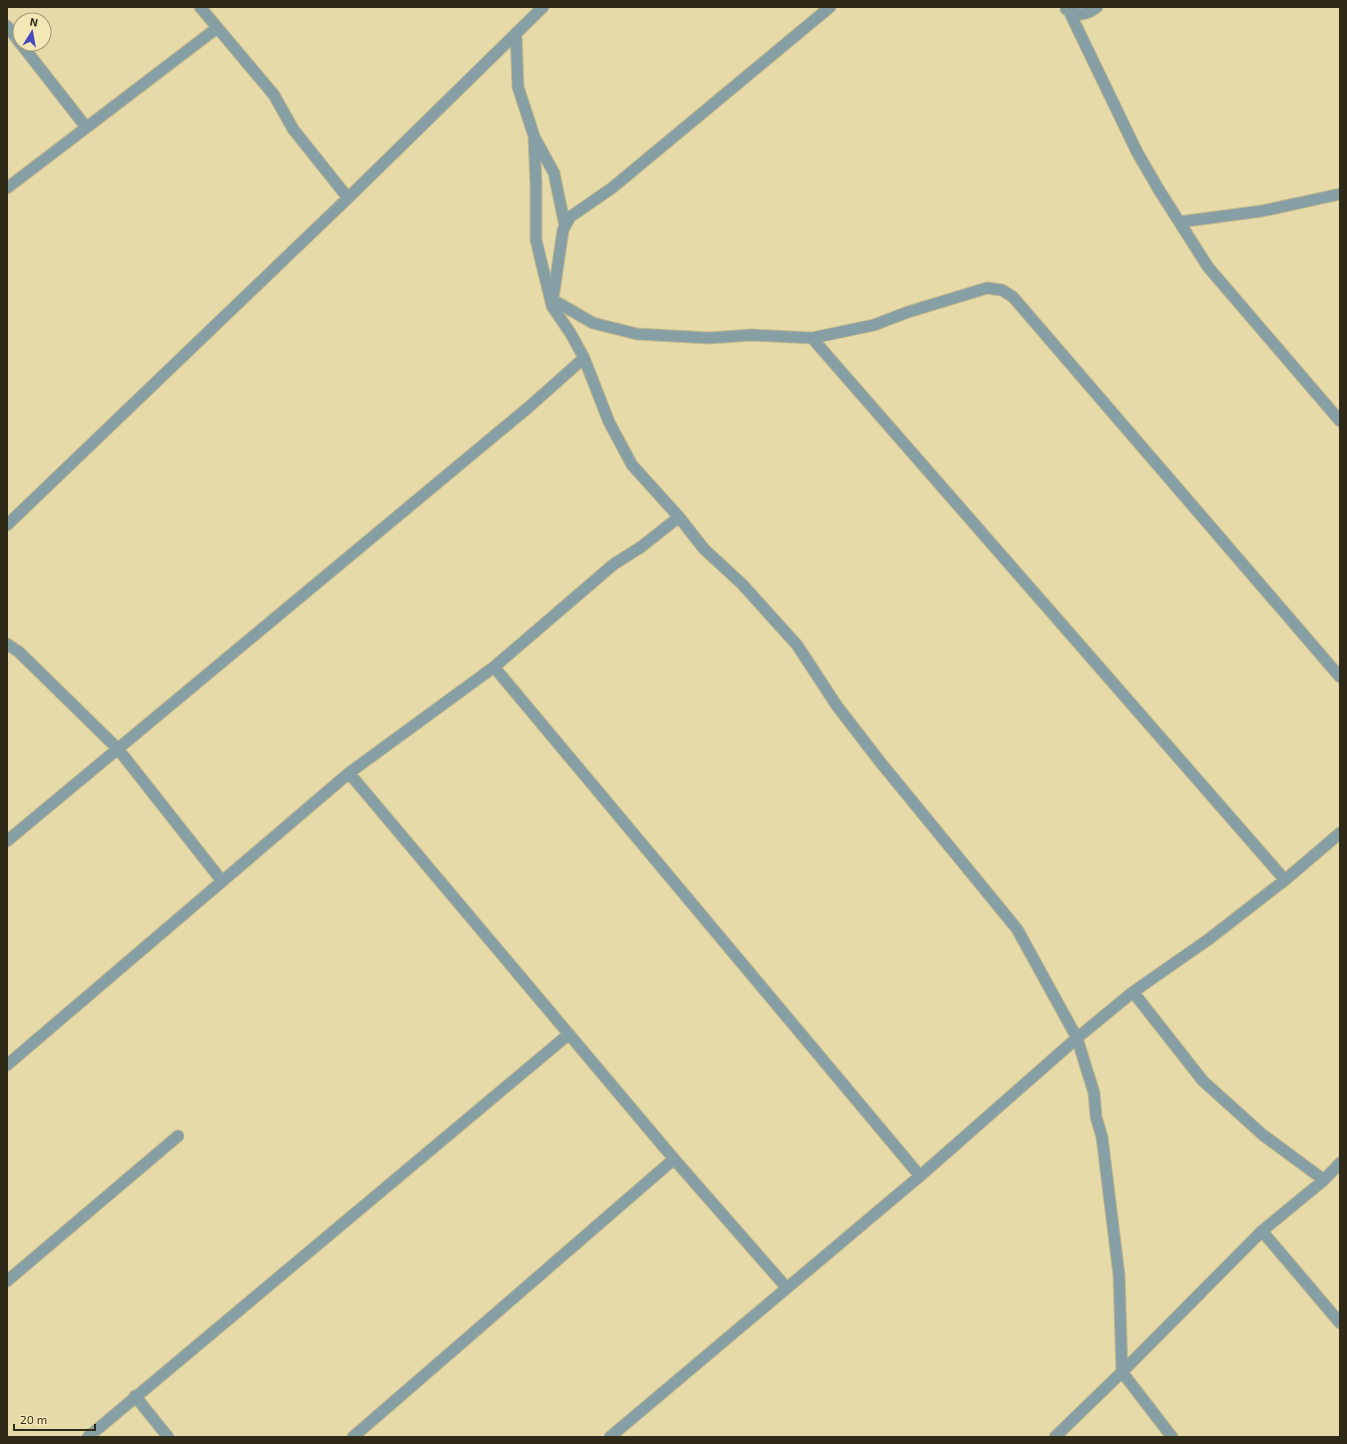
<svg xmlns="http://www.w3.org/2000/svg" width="1347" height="1444" font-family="'Exo 2',sans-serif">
<rect width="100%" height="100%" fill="#e7daa9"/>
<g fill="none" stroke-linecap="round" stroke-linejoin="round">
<g stroke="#c2b78c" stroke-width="13">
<path id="minor" d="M200,7L274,95L293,129L348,198
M1066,9C1077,17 1087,15 1097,7
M1069,11L1137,152L1159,190L1208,267L1340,421
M7,26L20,43
M21,44L86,127
M536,140L554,173L565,226
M7,188L217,28
M1179,222L1262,211L1340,194
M553,298L563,230L570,217L612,188L830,7
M553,300L593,323L637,334L709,338L751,335L812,338L874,325L908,312L987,288L1002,290L1013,297L1340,677
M812,338L1285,880
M679,517L704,549L742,584L797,645L837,706L881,763L1017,929L1077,1038L1094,1093L1096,1117L1102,1137L1119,1275L1122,1372L1172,1437
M7,525L348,198L543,7
M7,644L19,652L118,749L222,881
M494,667L920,1176
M349,773L674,1159L786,1287
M7,841L530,406L584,358
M1133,992L1203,1081L1263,1135L1324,1180
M7,1065L349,773L494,667L614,564L641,547L679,517L632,465L609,422L584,358L571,334L552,306L536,240V184L534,136L518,87L516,33
M1262,1231L1340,1323
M7,1281L178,1136
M135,1396L168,1437
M88,1437L569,1034
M353,1437L674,1159
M610,1437L920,1176L1077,1038L1133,992L1209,939L1285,880L1340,833
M1055,1437L1122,1372L1262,1231L1324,1180L1340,1163"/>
</g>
<use href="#minor" stroke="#869fa5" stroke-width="11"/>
</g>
<rect width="1347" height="1444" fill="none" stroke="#2f2a17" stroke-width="16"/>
<g transform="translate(32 32) rotate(11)"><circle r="19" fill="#f4e7b6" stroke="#a59b76"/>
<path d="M0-3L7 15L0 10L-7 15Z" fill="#444abf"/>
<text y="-6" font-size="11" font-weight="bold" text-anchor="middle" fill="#2f2a17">N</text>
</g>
<path d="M14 1424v6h81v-6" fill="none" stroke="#2f2a17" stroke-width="2"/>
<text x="20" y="1424" font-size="12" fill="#2f2a17" stroke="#f4e7b6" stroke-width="3" paint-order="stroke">20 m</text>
</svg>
